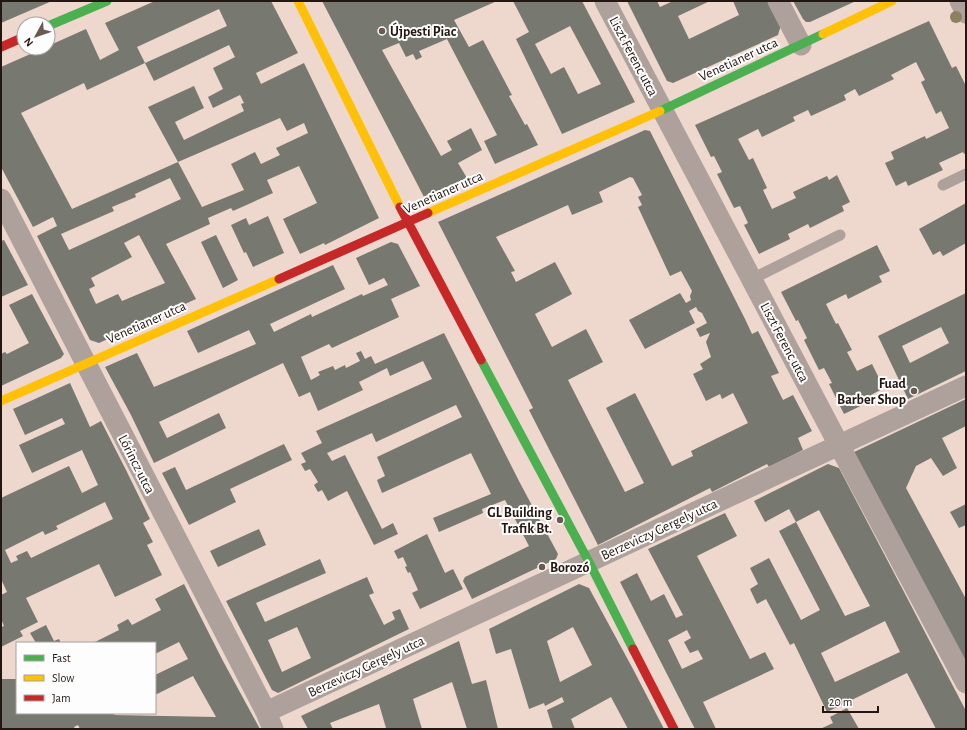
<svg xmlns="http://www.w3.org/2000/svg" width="967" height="730" font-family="'Alegreya Sans',sans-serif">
<rect width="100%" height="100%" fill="#eed7cd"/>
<path fill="#777970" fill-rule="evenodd" d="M1,1H52L1,23Z
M155,1H271L298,53L256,73L261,84L304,63L379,218L325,245L324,243L300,254L283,219L317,203L299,166L267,180L273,193L233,211L231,208L208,218L210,224L166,244L196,299L99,343L90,340L37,236L57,226L53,217L33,227L1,167V67L44,48H48V46L86,29L100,60L119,50L105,23ZM219,9L227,26L145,63L154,81L229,45L235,57L213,68L223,89L208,97L213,108L240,95L244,103L241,104L244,111L184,140L175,122L204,108L194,86L148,107L178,162L72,209L21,113L84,83L87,90L145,63L137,47ZM280,118L287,131L304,123L308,133L276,148L280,155L261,164L255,152L231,164L244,190L202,207L178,162ZM170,178L181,199L69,250L61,234L114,211L112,207L136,197L135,194ZM139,235L165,283L122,301L118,294L96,304L89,289L95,286L91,278L132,257L124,243Z
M322,1H497L454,20L469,47L483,40L512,95L509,96L525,125L527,124L538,145L495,164L484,141L497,135L447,39L419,51L422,57L416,60L413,54L406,57L399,43L382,50L441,156L452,150L447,141L471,128L482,150L458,163L467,178L424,197Z
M513,1H582L635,102L562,134L516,39L529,32ZM570,26L601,84L578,94L564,67L551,74L535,44Z
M627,1H657L660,7L673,1H710L678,16L689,39L739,15L733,1H769L781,25L778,35L673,83L667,81Z
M793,1H856L810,22H806L803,19Z
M929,21L952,68L956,66L966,86V153L964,154L963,152L939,163L943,170L908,186L906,181L896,186L885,163L894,159L891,152L925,136L926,139L949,128L941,111L936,114L921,82L925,80L916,62L891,75L894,79L859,96L855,89L844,95L846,100L811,116L808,110L793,117L795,121L762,137L758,129L738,139L749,160L753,158L767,188L763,190L772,209L796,198L793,192L827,176L829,180L837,175L850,202L842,206L844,211L810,228L808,224L788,234L790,239L759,254L744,225L748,223L740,206L734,208L717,174L722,172L714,156L711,157L695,125Z
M645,130L650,131L745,319L752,334L758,331L779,373L771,376L783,400L793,395L812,431L798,438L803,450L769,467L767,464L712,492L710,488L598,545L529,410L533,408L438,222ZM630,177L633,178L642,195L638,197L642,205L638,207L670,276L681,271L692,291L690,296L691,300L686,303L680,293L629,320L645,349L695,323L689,311L696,307L698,311L702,313L707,323L696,329L700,337L710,333L706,342L711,357L700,364L703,369L693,374L706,401L720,394L722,399L733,393L748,423L691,451L693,456L672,466L635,393L606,408L644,483L625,492L568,380L603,362L586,329L552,347L535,314L572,294L555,262L516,282L511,272L515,271L496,237L568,205L572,215L603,202L599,192Z
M966,203V243L943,256L940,251L933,255L919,229Z
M268,216L284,253L253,267L246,252L244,253L231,225L246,218L249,225Z
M216,235L238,280L223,288L201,242Z
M4,240L28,285L1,297V275L2,274L1,272V241Z
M391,242L398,244L420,286L391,299L399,317L332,348L329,344L301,357L311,380L320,375L318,372L333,366L335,370L345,365L346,368L360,361L356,353L361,351L365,359L371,356L375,364L444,333L520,483L558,554L556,559L472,599L463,581L465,577L529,546L505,500L482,509L483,513L439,532L433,518L491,494L471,453L382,493L377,480L385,476L377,457L462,417L456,405L376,442L372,433L327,453L332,461L345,455L382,529L393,523L398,534L374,545L347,491L328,501L322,490L318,492L314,485L318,482L310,469L305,471L301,464L306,462L301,453L322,443L316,431L432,379L423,361L390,376L387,368L359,382L363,390L318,411L310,392L299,397L283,363L159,422L167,438L219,413L226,428L154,463L131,415L105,367L137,353L154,387L256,344L249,330L198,353L187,331L333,265L345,289L270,324L274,332L311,314L312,317L362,294L363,296L388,285L384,278L369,285L356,258Z
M877,245L890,271L879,276L882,282L848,299L846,294L826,304L836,324L838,323L852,350L847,352L857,371L872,364L884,388L871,395L873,400L844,414L829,384L832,383L824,368L819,370L804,340L807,338L798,320L796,321L781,292Z
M966,293V371L908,399L878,336ZM941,327L949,343L910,363L902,346Z
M32,294L64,354L61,358L1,386V354L5,352L7,354L29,343L9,305Z
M70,383L90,427L101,421L127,472L150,519L143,523L153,542L147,545L162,575L115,597L99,564L26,598L38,622L20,631L23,636L1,647V627L4,626L1,619V595L7,592L1,579V498L69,466L82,493L98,485L82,450L32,473L19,445L65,424L62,418L25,435L13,409ZM105,502L113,519L31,558L27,551L16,556L18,560L11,563L5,550L43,531L45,535L58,529L56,526Z
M966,399V426L942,438L957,468L943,476L931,458L916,466L906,488L966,599V667L852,453Z
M284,444L292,460L230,489L236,502L189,525L162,473L175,467L186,490Z
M828,464L839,468L903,590L966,711V729H936L907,673L827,712L794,643L790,645L766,599L757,604L750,589L758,584L750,568L769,558L801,620L820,610L779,531L796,522L845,616L870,606L819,510L796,522L789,509L765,522L754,501ZM885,621L900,652L835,682L821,653Z
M966,504V525L959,528L950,512Z
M725,513L737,536L697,556L750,659L765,652L774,669L703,702L716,729H695L620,582L637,573L651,601L664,594L676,618L683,615L648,549ZM687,630L691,638L684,642L690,653L698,650L703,659L682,669L668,640Z
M259,529L266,545L218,567L210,551Z
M427,534L445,573L453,569L463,589L420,609L412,593L418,590L410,572L408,573L405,567L407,566L403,557L398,559L394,551Z
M320,559L326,573L256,603L265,622L367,577L374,593L369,595L384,625L395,619L392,612L400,609L409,629L278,693L272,690L226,601ZM297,627L311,658L282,672L268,640Z
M184,584L223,661L260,729H80L78,725L74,727L75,729H1V679H17V713H118L113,715L216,717L193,676L155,695V675L188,659L179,642L155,654V643H93L119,630L117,625L128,619L132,625L161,610L155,599Z
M579,584L589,588L633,669L664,729H628L611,697L571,719L575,729H553L547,710L564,702L562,697L545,706L544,703L529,709L511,649L496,654L489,629ZM573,627L592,665L560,682L547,641Z
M46,625L54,641L59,639L61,643H36L30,633Z
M459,641L472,684L486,680L498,729H467L452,682L413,699L422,729H383V728H386L379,704L330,723L333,729H308L301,716Z
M847,708L859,729H820L833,723L830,717Z"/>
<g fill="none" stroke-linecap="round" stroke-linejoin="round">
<path stroke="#aea19b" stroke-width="11" d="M943,185L966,174
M752,279L840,235"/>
<path stroke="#aea19b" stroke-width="21" d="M605,1L839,445L966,683
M778,1L801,45
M960,1L966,13
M1,199L266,712L273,729
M266,712L966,386"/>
<path stroke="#4caf50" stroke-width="9" d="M48,26L107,1
M660,111L823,34
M481,360L589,562L633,649"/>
<path stroke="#ffc107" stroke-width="9" d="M298,1L400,207
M823,34L892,1
M428,213L660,111
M1,401L279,279"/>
<path stroke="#c62828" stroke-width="9" d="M1,47L24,37
M400,207L481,360
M279,279L428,213
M633,649L674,729"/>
</g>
<circle fill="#8d805c" cx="956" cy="17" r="6"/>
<g fill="#6b5a52" stroke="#fdfdfd" stroke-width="1.5">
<circle cx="382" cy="31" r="4"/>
<circle cx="914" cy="391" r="4"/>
<circle cx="560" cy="520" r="4"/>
<circle cx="542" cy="567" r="4"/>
</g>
<g text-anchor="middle" stroke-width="4" stroke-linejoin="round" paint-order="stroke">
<g font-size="14" font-weight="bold" fill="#241610" stroke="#fdfdfd" text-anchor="start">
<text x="390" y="36">Újpesti Piac</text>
<text x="906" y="388" text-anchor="end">Fuad<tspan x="906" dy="16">Barber Shop</tspan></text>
<text x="552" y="517" text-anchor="end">GL Building<tspan x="552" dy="16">Trafik Bt.</tspan></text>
<text x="550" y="572">Borozó</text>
</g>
<g font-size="14" fill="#241610" stroke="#fdfdfd">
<text transform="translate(634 56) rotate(62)" y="5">Liszt Ferenc utca</text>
<text transform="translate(738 59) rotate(-25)" y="5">Venetianer utca</text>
<text transform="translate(443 192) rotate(-24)" y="5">Venetianer utca</text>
<text transform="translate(146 322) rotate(-24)" y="5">Venetianer utca</text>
<text transform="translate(785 342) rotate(62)" y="5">Liszt Ferenc utca</text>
<text transform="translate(137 464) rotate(63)" y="5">Lőrincz utca</text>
<text transform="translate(659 529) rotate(-25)" y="5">Berzeviczy Gergely utca</text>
<text transform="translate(366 666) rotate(-25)" y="5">Berzeviczy Gergely utca</text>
</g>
</g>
<rect width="967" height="730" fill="none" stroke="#241610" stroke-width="4"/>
<rect x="16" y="642" width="140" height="72" fill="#fdfdfd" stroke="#a6a19e"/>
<rect x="24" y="655" width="20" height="6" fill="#4caf50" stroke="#a6a19e"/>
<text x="52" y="662" font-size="12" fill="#241610">Fast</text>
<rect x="24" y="675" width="20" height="6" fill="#ffc107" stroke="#a6a19e"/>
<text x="52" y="682" font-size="12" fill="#241610">Slow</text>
<rect x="24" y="695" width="20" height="6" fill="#c62828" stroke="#a6a19e"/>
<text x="52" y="702" font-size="12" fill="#241610">Jam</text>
<g transform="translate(36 36) rotate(230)"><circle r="19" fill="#fdfdfd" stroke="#a6a19e"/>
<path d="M0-3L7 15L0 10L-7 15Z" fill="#6b5a52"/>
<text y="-6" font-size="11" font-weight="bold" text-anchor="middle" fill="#241610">N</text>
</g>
<path d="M823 706v6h55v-6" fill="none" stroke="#241610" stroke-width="2"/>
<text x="829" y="706" font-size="12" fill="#241610" stroke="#fdfdfd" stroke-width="3" paint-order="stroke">20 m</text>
</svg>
